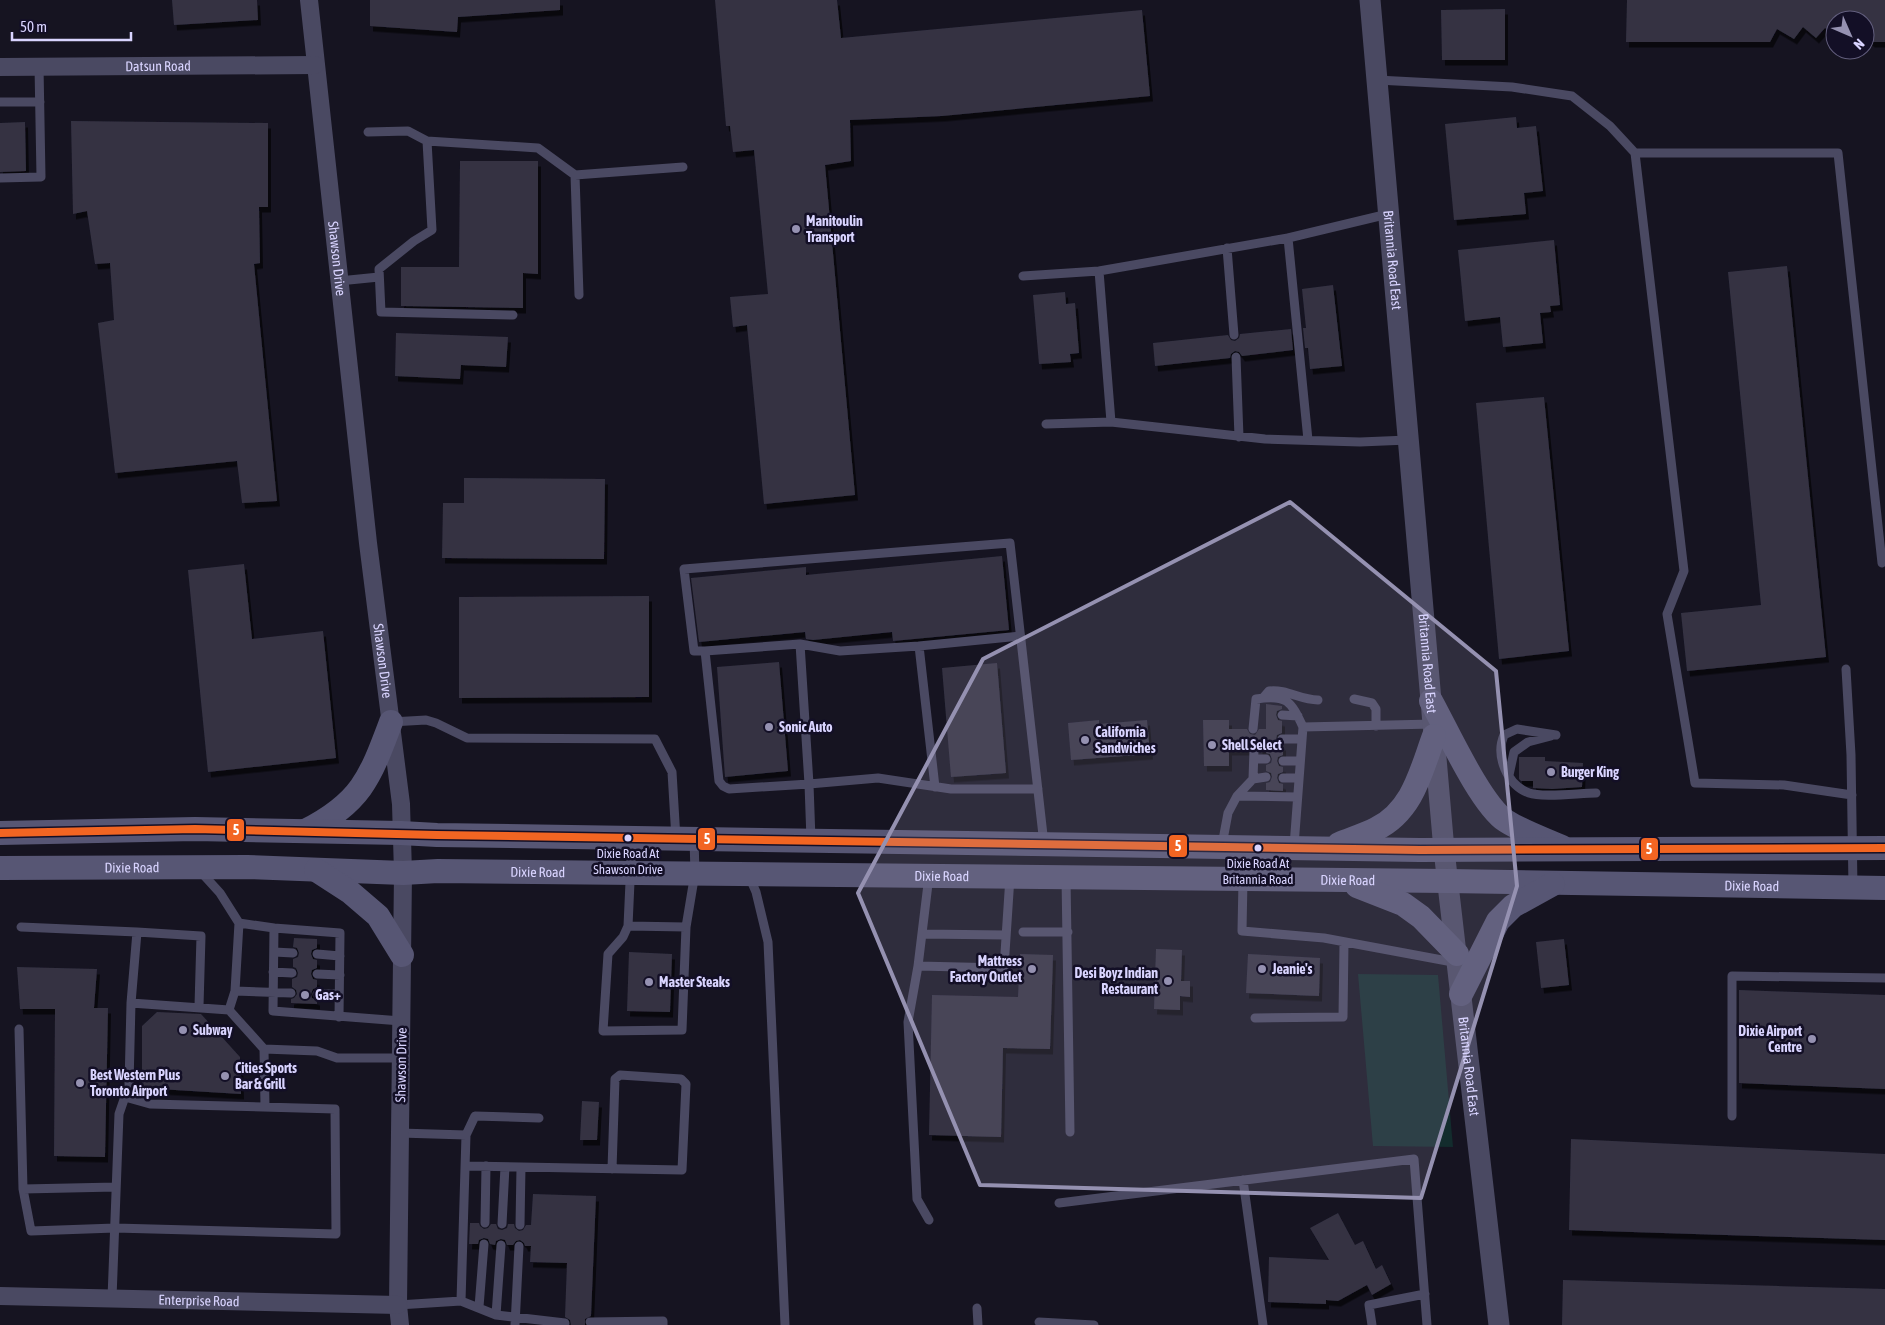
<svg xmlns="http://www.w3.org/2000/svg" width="1885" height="1325" font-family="'Asap Condensed',sans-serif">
<defs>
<filter id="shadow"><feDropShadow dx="3" dy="5.5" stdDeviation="0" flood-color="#0009"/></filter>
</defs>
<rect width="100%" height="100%" fill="#161421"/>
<path fill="#132c2d" d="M1358,974L1438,975L1453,1147L1373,1146Z"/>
<path fill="#343243" filter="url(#shadow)" d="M172,0H257L258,20L174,25Z
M370,0H560V10L458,17L457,32L370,26Z
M715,0H837L841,38L1142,10L1150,96L942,116L850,120L851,161L825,165L855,495L764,504L747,325L733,327L730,297L768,294L754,150L733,152L730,126H726Z
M1627,0H1885V42H1872L1865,37V20H1835V34L1825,28L1816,38L1803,27L1794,39L1777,29L1770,42H1626Z
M1505,9V60H1442L1441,10Z
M1516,117L1517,128L1536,126L1543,191L1524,193L1526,214L1454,220L1445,124Z
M71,121L268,123V207H259L260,263L254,264L277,501L242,503L237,461L115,473L98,323L114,320L110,263L95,264L87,211L73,214Z
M25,122L26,171L0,172V123Z
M460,161H538V274L523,273V308L401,306V267H459Z
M1554,240L1560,305L1550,306L1551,312L1540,313L1543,343L1503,347L1500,317L1465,321L1458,250Z
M1787,266L1826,657L1687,671L1681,613L1761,605L1728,272Z
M1333,285L1342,366L1310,369L1308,348H1305L1303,328H1306L1302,289Z
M1065,292L1066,304L1075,303L1079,353L1070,354L1071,362L1039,364L1033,295Z
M1291,329L1293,350L1242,356L1239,352L1235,351L1231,354L1230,358L1155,366L1153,343L1228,335L1231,340L1235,341L1239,338L1240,334Z
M396,333L508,337L506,367L461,365L460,379L395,376Z
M1544,397L1569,651L1499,659L1476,403Z
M464,478L605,479L604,559L442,558L443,503H464Z
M1002,556L1009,630L893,641L892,632L813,640L806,639L805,632L699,642L691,578L806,567V575Z
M244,564L252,639L323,631L336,758L208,772L188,570Z
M649,596V697L459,698V597Z
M779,662L788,771L725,777L717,667Z
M997,663L1006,773L951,777L942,668Z
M1266,704L1282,706V709L1277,711L1276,715L1278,720L1282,721V733L1277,735L1276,739L1278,744L1283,745V755L1278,757L1277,761L1279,766L1283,767V772L1278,774L1277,778L1279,783L1283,784V791L1266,790V783L1270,782L1272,777L1271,773L1266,771V765L1271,763L1272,759L1270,754L1266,753V749H1260L1258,745L1255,744L1251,745L1248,750H1229V766H1204L1203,720H1229V729H1247L1250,734L1255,735L1259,729H1266Z
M1099,720V724L1147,720L1150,754L1071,760L1068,723Z
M1519,757H1545V761L1583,763L1582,787L1552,789L1533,788V781H1521L1519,779Z
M294,938L317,939V948L312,950L311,954L313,959L317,960V968L312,970L311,974L313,979L317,980V988L313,989L311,994L312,998L317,1000V1004L291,1003V999L294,998L297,994L296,990L292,987V979L297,977L298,973L296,968L293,967V959L298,957L299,953L297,948L293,947Z
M1564,939L1569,985L1541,988L1536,942Z
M1156,949L1182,950L1181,981H1190V997L1180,996V1010L1154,1009Z
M629,952L672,954L670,1012L627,1011Z
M1020,954L1053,955L1050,1049L1003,1048L1001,1137L929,1135L932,995L1018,997Z
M1248,954L1320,958L1319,996L1246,993Z
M17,967L97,969L94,1008H108L105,1157L54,1156L55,1009H20Z
M1739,990L1885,995V1089L1739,1083Z
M157,1012L201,1014L240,1057L241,1094L142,1088V1026Z
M582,1101L599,1102L597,1140H580Z
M1571,1139L1885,1154V1240L1569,1230Z
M533,1194L596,1196L591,1316L585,1319V1325H571L570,1320L565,1317L567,1263L530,1262L531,1246H525L524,1243L520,1240L516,1241L513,1245H507L505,1240L501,1239L496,1241L495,1245L490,1244L488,1239L484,1238L479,1240L478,1244H469L470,1223H479L480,1226L484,1229L488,1228L491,1224H496L498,1229L502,1230L507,1228L508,1224H514L515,1228L519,1231L523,1230L526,1225H531Z
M1338,1213L1355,1245L1363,1241L1376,1269L1382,1265L1391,1284L1372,1295L1367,1285L1338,1301L1326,1300V1304L1268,1302L1269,1257L1329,1260L1310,1228Z
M1563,1280L1885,1289V1325H1562Z"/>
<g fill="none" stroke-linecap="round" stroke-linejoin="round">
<path stroke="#4a4962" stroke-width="9" d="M1377,80L1512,87L1572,96L1610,126L1635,153L1684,571L1667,614L1695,783L1784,785L1852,795
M0,102H40
M368,132L408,131L427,141
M1635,153H1838L1882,563
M0,178L41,177L39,66
M1227,248L1234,335
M1023,276L1099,271L1288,238
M339,281L379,277
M579,295L575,175L683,167
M513,315L381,312L379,269L414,241L432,230L427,141L538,148L575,175
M1236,357L1239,437
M1111,422L1265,439L1360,442L1408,440
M1046,424L1111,422L1099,271
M1308,440L1288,238L1388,214
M800,644L809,784L878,778L951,789H1038
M919,646L935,787
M705,651L800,644L840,651L919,646L1020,636
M1846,669L1851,755L1853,888
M1263,698L1269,691C1287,689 1300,700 1318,700
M1354,699L1372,703L1376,709V726
M1282,715L1298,716
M391,722L426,720L436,723L467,738L655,739L672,772L676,839
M1253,729L1256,699C1287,694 1291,701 1303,727
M1556,735L1517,729L1504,735C1495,756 1507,785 1529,793C1542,798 1580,793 1596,793
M1282,739H1302
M1254,759H1266
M1283,761H1300
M1509,775L1514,752L1528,742L1551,736
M1283,778H1299
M1253,779L1266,777
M1237,796L1297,797
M632,838L628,926L686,927L695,873L694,839
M811,840L809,784L729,789L723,786L719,781L705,651H694L684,569L1010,543L1044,844
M1222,845L1228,813L1237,796L1253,779L1254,750
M1294,846L1303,727L1433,724
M749,876L756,892L768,942L785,1325
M1066,878L1070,1132
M1243,880L1242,931L1324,938L1458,963
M239,923L274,928L273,1011L401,1021
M628,926L623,937L608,954L603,1031L682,1030L686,927
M21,927L137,932L131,1003
M274,928L340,933L339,1017
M137,932L201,936L199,1006
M1023,932H1068
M922,934L1006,935
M274,952L293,953
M317,954L340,956
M918,966L1004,968L1010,877
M273,972L292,973
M317,974L340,975
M235,991L291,993
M317,994H339
M229,1010L264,1049L317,1051L337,1058H401
M1255,1018L1343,1017L1344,942
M19,1029L23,1189L116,1187
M264,1049L265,1107
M1732,1116V976L1885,978
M466,1135L475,1116L539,1118
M466,1166L682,1170L686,1084L681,1079L620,1075L615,1079L612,1169
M1243,1180L1263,1325
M23,1189L31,1231L115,1228L336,1234L335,1109L150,1104L125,1097
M1059,1203L1414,1159L1427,1325
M929,1220L917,1199L908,1022L918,966L929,876
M485,1223L486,1166
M502,1224L505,1167
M520,1225L521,1167
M112,1298L119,1114L129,1085L131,1003L229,1010L235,991L239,923L220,893L200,871
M461,1301L496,1315L565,1323
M398,1305L461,1301L466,1135L400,1133
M479,1307L484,1244
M977,1308L978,1325
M496,1315L501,1245
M590,1322L663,1321V1325
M1039,1322L1094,1325
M515,1325L519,1246
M1372,1325L1369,1305L1425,1294"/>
<g stroke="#4a4962" stroke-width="18">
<path id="s1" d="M309,0L368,543L401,804L403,873L398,1305L400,1325"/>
<path id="s2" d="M0,67L315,65"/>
<path id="s3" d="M0,1296L398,1305"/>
</g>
<path stroke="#4a4962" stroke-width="21" id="s4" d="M1370,0L1444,850L1499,1325"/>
<g stroke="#575674" stroke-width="24">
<path d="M1431,701C1447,730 1481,805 1506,821C1523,832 1544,839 1562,847"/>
<path d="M305,831C361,803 370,778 391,722"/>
<path d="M0,833L195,829L401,833L437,835L1420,850L1885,848"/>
<path d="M1339,844C1351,839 1364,835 1376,829C1413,811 1421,771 1434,736"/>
<path id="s5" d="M0,868L247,867L403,873L438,871L1448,881L1885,888"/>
<path d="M316,870L350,892L378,916L402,955"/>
<path d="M1357,886L1403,904L1421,917L1457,954"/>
<path d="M1461,994L1498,921L1513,906L1553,884"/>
</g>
<g stroke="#130f26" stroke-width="11">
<path id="bus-1" d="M0,833L195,829L437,835L1420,850L1885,848"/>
</g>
<use href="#bus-1" stroke="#f26522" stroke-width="8"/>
</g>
<path fill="#9591b1" fill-opacity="0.2" stroke="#9591b1" stroke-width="4" stroke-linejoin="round" d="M1290,502L1496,671L1517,886L1421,1198L980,1185L858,893L983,659Z"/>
<g fill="#9591b1" stroke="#130f26" stroke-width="2">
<circle cx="796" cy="229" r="5"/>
<circle cx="769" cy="727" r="5"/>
<circle cx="1085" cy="740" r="5"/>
<circle cx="1212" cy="745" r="5"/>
<circle cx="1551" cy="772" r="5"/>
<circle cx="1032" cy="969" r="5"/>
<circle cx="1262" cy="969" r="5"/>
<circle cx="1168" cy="981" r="5"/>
<circle cx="649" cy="982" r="5"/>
<circle cx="305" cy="995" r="5"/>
<circle cx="183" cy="1030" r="5"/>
<circle cx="1812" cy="1039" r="5"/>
<circle cx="225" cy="1076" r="5"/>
<circle cx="80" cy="1083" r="5"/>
</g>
<g fill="#d9d4ff" stroke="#130f26" stroke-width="2">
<circle cx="628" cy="838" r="4.5"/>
<circle cx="1258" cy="848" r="4.5"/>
</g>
<g text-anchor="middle" stroke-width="5" stroke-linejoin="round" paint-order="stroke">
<g font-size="13" fill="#d9d4ff" stroke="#130f26">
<text x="628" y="858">Dixie Road At<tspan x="628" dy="16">Shawson Drive</tspan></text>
<text x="1258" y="868">Dixie Road At<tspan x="1258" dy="16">Britannia Road</tspan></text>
</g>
<g font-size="14" fill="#d9d4ff" stroke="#130f26">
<text dy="5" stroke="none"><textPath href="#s2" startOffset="158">Datsun Road</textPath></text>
<text dy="5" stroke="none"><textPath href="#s1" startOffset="260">Shawson Drive</textPath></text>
<text dy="5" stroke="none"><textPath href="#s4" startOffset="261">Britannia Road East</textPath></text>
<text dy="5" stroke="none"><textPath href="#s1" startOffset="665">Shawson Drive</textPath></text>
<text dy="5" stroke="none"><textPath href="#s4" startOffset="666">Britannia Road East</textPath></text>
<text dy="5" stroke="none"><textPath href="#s5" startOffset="132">Dixie Road</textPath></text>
<text dy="5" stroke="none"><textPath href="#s5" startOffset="538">Dixie Road</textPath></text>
<text dy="5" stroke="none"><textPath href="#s5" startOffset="942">Dixie Road</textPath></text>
<text dy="5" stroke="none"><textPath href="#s5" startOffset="1348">Dixie Road</textPath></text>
<text dy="5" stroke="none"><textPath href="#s5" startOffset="1752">Dixie Road</textPath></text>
<text transform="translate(401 1065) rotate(-89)" y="5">Shawson Drive</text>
<text dy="5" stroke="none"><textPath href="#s4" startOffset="1071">Britannia Road East</textPath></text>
<text dy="5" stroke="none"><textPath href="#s3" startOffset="199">Enterprise Road</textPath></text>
</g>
<g font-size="14" font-weight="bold" fill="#d9d4ff" stroke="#130f26" text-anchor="start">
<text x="806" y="226">Manitoulin<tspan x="806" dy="16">Transport</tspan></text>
<text x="779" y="732">Sonic Auto</text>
<text x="1095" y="737">California<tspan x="1095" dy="16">Sandwiches</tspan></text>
<text x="1222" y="750">Shell Select</text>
<text x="1561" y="777">Burger King</text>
<text x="1022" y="966" text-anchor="end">Mattress<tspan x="1022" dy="16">Factory Outlet</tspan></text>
<text x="1272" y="974">Jeanie's</text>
<text x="1158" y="978" text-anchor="end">Desi Boyz Indian<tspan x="1158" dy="16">Restaurant</tspan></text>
<text x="659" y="987">Master Steaks</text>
<text x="315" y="1000">Gas+</text>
<text x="193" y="1035">Subway</text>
<text x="1802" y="1036" text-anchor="end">Dixie Airport<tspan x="1802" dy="16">Centre</tspan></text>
<text x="235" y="1073">Cities Sports<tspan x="235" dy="16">Bar &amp; Grill</tspan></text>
<text x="90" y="1080">Best Western Plus<tspan x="90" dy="16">Toronto Airport</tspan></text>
</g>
</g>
<g stroke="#130f26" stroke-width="2">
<rect x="226" y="818" width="19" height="24" rx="5" fill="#f26522"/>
<rect x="697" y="827" width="19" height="24" rx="5" fill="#f26522"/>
<rect x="1168" y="834" width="20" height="24" rx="5" fill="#f26522"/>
<rect x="1640" y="837" width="19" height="24" rx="5" fill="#f26522"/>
</g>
<g font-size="14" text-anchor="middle" font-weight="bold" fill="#fff">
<text x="236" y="835">5</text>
<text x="707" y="844">5</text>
<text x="1178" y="851">5</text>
<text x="1649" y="854">5</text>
</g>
<g transform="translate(1850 35) rotate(135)"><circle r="24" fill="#130f26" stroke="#625e7d"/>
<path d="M0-4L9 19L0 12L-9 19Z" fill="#9591b1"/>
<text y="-8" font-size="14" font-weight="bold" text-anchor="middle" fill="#d9d4ff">N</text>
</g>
<path d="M12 32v8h119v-8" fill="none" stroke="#d9d4ff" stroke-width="2.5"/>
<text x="20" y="32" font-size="15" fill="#d9d4ff" stroke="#130f26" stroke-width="4" paint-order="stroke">50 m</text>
</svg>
